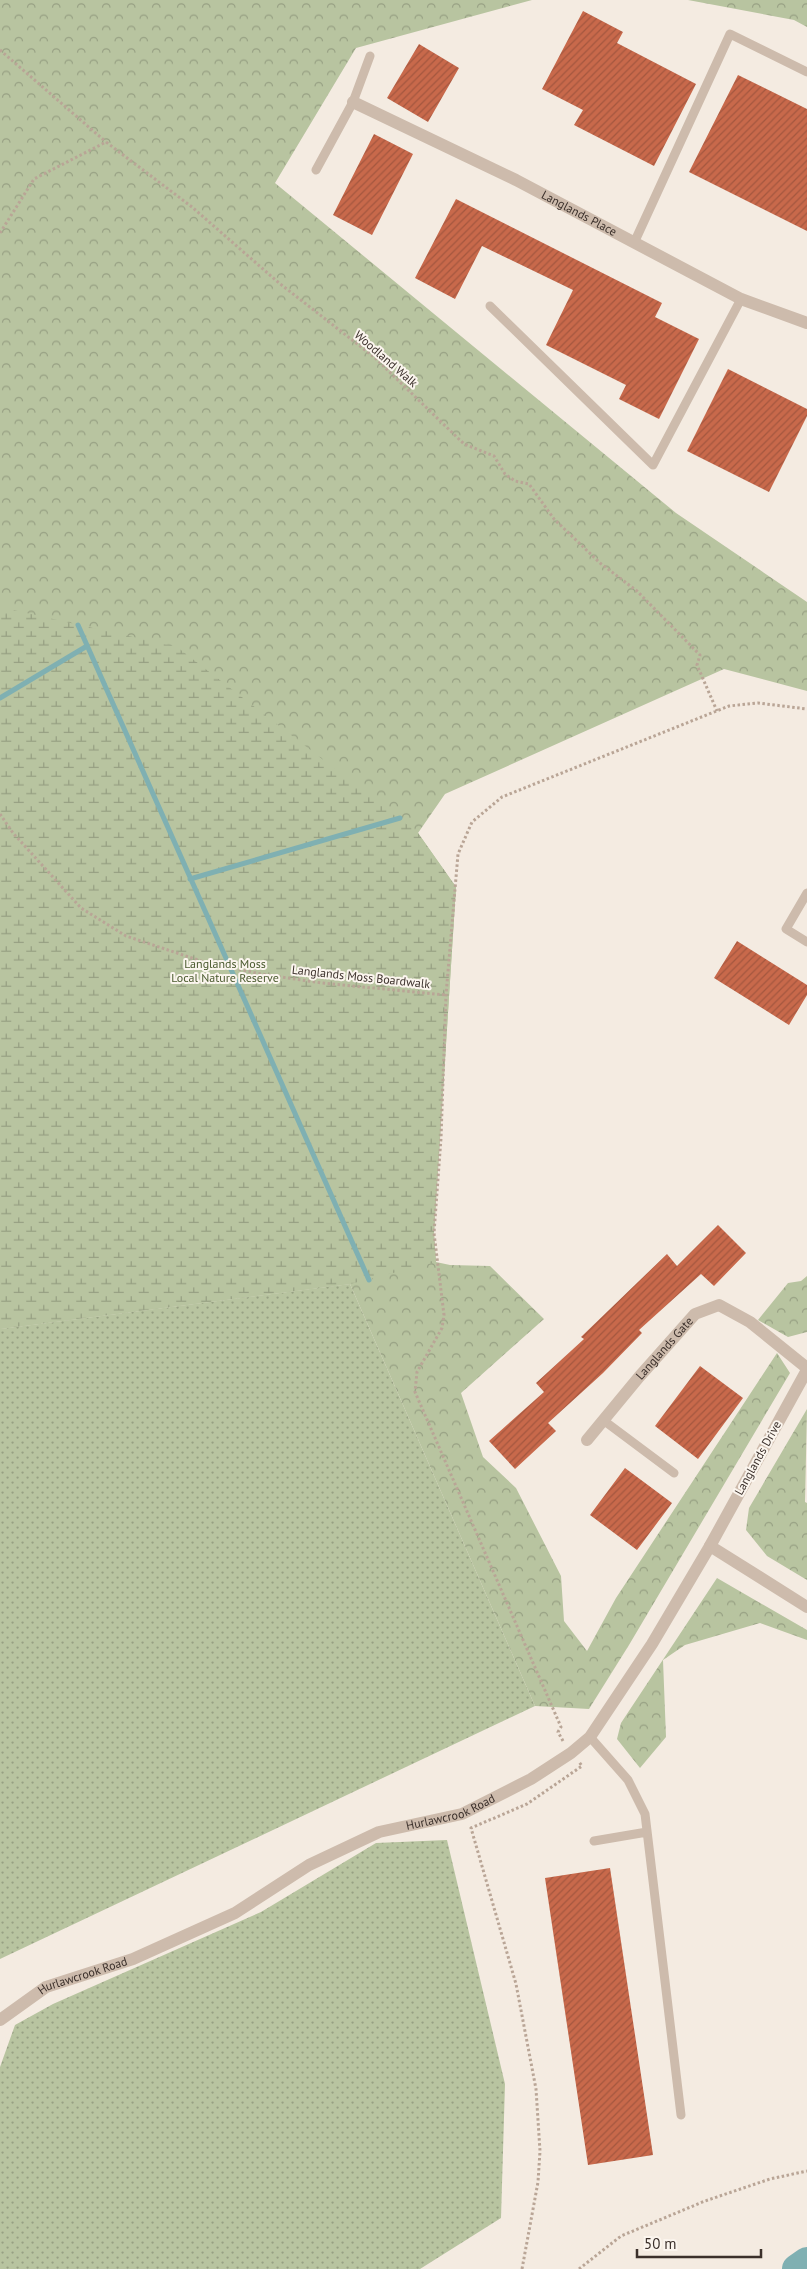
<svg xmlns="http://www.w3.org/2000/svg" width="807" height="2269" font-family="'PT Sans',sans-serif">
<defs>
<pattern id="grass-dots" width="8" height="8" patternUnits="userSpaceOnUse" patternTransform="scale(1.25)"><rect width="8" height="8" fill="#b8c4a0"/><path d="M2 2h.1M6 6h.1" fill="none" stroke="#97a083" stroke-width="1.8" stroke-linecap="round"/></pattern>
<pattern id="forest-crowns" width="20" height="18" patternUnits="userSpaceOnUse" patternTransform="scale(1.25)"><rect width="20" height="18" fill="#b8c4a0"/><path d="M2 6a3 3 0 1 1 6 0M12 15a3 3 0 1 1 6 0" fill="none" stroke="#97a083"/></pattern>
<pattern id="wetland-marsh" width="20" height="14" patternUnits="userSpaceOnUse" patternTransform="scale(1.25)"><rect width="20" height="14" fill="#b8c4a0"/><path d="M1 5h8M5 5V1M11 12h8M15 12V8" fill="none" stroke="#97a083"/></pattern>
<pattern id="building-hatch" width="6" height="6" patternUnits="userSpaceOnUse" patternTransform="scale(1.25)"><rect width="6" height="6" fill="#c8694b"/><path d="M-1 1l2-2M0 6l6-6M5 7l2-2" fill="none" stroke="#a4573f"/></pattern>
</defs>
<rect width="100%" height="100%" fill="#f4ebe1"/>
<path fill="url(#grass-dots)" d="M350,1284L535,1706L0,1959V1329Z
M447,1840L505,2084L501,2218L420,2269H0V2067L15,2025L53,2004L261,1912L376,1843Z"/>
<path fill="url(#forest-crowns)" d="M0,0H532L356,48L275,183L676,513L807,602V691L724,669L445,794L418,833L456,887L434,1233L436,1262L450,1265L490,1266L544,1319L461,1393L483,1457L516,1488L561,1576L564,1621L587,1651L616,1598L777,1353L790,1373L629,1645L589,1709L535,1706L350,1284L0,1329Z
M688,0H807V27L794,20Z
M807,1276V1332L788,1337L758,1320L788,1283L801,1281Z
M807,1409L805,1502L807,1503V1580L767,1556L746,1530L749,1508Z
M717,1578L807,1630V1640L760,1623L685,1645L663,1660L666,1737L640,1768L617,1739L621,1723Z"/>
<path fill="url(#wetland-marsh)" d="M0,607L177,647L418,833L456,887L434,1233L436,1262L350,1284L0,1329Z"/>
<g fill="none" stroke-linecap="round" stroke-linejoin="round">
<path stroke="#7fb0b2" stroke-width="5" d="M78,625L369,1280
M0,698L87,646
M190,879L400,818"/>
<path stroke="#7fb0b2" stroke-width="30" d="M797,2269L807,2262"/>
</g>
<path fill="url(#building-hatch)" d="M583,11L623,32L617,43L696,84L654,166L574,125L583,110L542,89Z
M419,44L459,68L428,122L387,98Z
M738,75L807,109V231L689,172Z
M374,134L413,154L372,235L333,215Z
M456,199L662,303L655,317L699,339L659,419L619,399L626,385L546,345L573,290L482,246L455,299L415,278Z
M728,369L807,409V416L769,492L687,451Z
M737,941L807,985V995L789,1025L714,978Z
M718,1225L746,1253L714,1286L701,1274L639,1330L642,1333L603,1373L548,1423L556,1431L515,1469L489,1441L544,1392L536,1383L584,1339L581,1337L667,1254L677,1266Z
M700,1366L743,1398L698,1459L655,1426Z
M625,1468L672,1503L637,1550L590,1515Z
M610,1868L653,2155L588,2165L545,1878Z"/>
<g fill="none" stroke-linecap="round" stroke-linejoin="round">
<path stroke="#b9a596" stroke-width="3" stroke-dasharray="2.5 2.5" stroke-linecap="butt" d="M0,50L106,142
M0,233L34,179L106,142L192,207L279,283L374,357L464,444L494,456L505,474L515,481L529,484L554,519L600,563L637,591L700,655L697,665L717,711
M0,814L13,833L81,908L126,936L204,962L261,974L322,983L446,995
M563,1741L558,1732L561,1727L415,1392L417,1372L442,1328L444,1315L434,1233L441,1138L446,995L458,854L472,822L502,797L729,706L758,703L807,709
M522,2269L538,2182L540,2151L536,2089L516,1984L471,1828L527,1804L582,1766L579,1762
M579,2269L621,2236L705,2201L770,2179L807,2171"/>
<path stroke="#cdbbac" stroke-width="9" d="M316,170L353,102L370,56
M634,243L730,34L807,72
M490,306L653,465L741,299
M807,893L786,929L807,942
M603,1420L674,1473
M590,1737L628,1780L645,1814L681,2115
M594,1841L647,1832"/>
<g stroke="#cdbbac" stroke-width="12">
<path id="s1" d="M353,102L516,180L741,299L807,323"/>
<path id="s2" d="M587,1440L639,1377L695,1314L719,1305L750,1322L807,1368"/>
<path id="s3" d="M0,2020L46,1987L133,1959L235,1913L309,1865L379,1832L462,1814L531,1779L571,1753L590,1737L652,1644L710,1546"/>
</g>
<path stroke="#cdbbac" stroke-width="12" d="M807,1370L710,1546L807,1607"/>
</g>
<g text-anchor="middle" stroke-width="4" stroke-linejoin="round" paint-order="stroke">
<g font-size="12" fill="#3b302b" stroke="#fbf5ee">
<text dy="4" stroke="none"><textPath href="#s1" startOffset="252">Langlands Place</textPath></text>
<text transform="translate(386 359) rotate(41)" y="4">Woodland Walk</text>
<text transform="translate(361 977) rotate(6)" y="4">Langlands Moss Boardwalk</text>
<text dy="4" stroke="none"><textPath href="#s2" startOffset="120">Langlands Gate</textPath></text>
<text transform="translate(758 1458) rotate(-61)" y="4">Langlands Drive</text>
<text dy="4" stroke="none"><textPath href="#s3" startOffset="500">Hurlawcrook Road</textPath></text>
<text dy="4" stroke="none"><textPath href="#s3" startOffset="95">Hurlawcrook Road</textPath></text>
</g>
<g font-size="12" fill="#4a5a2e" stroke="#fbf5ee">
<text x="225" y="968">Langlands Moss<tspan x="225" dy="14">Local Nature Reserve</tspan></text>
</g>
</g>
<path d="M637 2249v8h124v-8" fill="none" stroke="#3b302b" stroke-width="2.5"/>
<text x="644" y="2249" font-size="15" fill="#3b302b" stroke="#fbf5ee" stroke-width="4" paint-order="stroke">50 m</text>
</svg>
